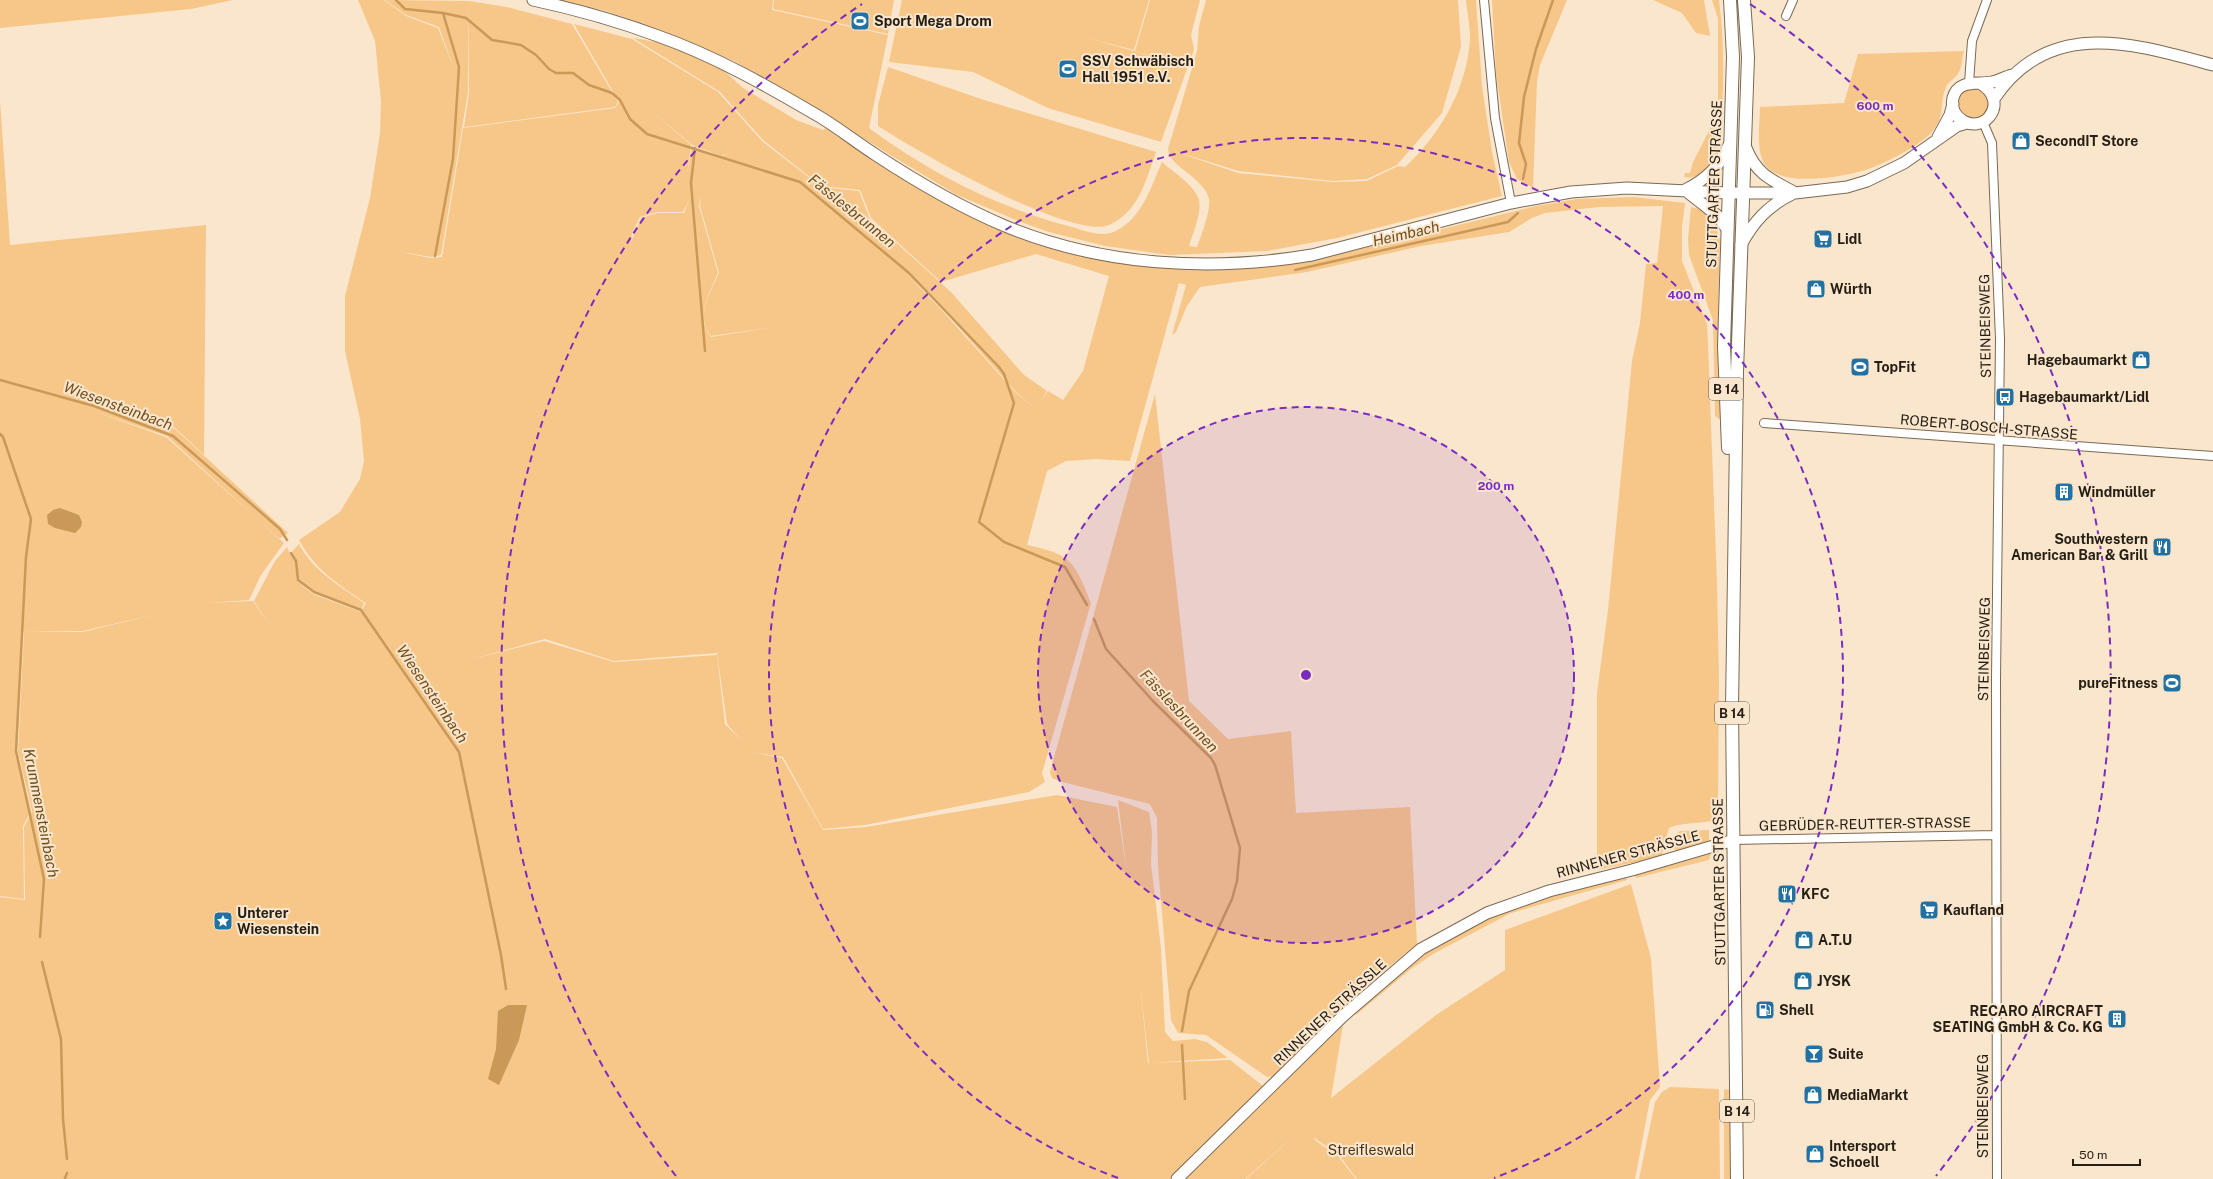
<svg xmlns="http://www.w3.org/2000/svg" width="2213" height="1179" font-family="'Public Sans',sans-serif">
<rect width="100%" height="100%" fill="#fae6cd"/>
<path fill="#f7c789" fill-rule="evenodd" d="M0,0H233L191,9L0,28Z
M358,0H384L406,16L438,28L454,69L439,27L406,15L385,0L469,1L468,92L441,255L431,257L396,251L430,258L442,257L463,128L615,108L619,102L574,24L632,39L718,92L762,141L821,187L859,191L870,219L951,292L1024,375L1047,391L1041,401L1048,391L1063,400L1083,371L1109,276L1036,254L941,282L871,218L860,190L821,186L763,140L720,92L633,38L668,44L719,66L743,88L796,120L823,130L826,128L887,168L1034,241L1091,258L1133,265L1221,269L1265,267L1319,259L1536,206L1577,199L1634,197L1685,203L1682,227V261L1707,324L1708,343L1717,583L1719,679L1718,809L1711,821C1696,824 1683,822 1669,828L1661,857L1597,870V693L1608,610L1632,361L1640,323L1646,264L1657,263L1663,206L1599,207L1545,213L1532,218L1509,232L1421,246L1307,272L1200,287L1187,306L1176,332L1172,335L1186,285L1179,283L1130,461L1095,459L1066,461L1047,471L1027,545C1071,554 1075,562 1091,603L1042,773L1045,782L1029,792L865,825L823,829L783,757L751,752L782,758L823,830L866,827L1057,795L1117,807L1127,873L1118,800L1149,812L1152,832L1151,864L1161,948L1165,1032L1173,1041L1195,1039L1207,1042L1228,1058L1149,1063L1140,983L1148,1063L1230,1060L1267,1089L1170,1179H0V897L25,900L24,827L32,811L18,752L24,632H83L157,614L83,631L23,632L17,751L31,811L23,826L24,899L0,896V100L10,245L206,225L204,455L175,428L83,399L175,429L288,533L279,539L167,436L90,410L166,437L284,543L261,575L249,600L207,603L253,601L270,626L254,601L275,561L287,547L290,554L299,544C313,571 340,586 364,603L361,611L314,592L297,580L296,574L297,581L313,594L361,612L366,603C339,585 314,569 299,540L340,512L360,479L364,461L360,419L345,351V296L370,198L380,133L381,101L375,41ZM647,107L692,145L721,156L731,153L720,157L692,146L687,174L691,145ZM701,196L700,206L719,273C710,293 695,316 711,336L775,327L711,337C695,317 709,294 718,273L699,206ZM689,200L684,213H658L641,218L631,242L632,233L640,217L658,212H683ZM908,276L939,305L1017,393L1036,409L1016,393L938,306ZM545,639L614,661L717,653L727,724L741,740L725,724L717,655L614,662L544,641L469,660Z
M559,0H773L772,10L888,35L869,128C930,173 998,208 1072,227C1085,231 1103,238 1116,231C1142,218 1151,187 1162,162C1173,172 1195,185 1199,200C1202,213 1193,233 1189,246L1197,247C1201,237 1211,210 1209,199C1207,187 1189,174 1180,167C1174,162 1169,157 1168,149L1238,173L1333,182L1367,181L1398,166L1405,167C1441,134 1468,86 1470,37C1470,25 1467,12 1466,0H1476L1482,86L1492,152L1502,196L1337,238L1267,251L1169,255L1105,246L1049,232L1021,222L957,195L734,61L644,24L606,11Z
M774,0H894L888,34L773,9Z
M902,0H1149L1134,50L1087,38L1188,66L1161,142L1048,108L973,72L889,62Z
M1150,0H1200L1191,35L1194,49L1189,66L1135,51Z
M1206,0H1458L1461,47L1442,113L1397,165L1367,179L1333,181L1238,171L1168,149L1197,51L1199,26Z
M1492,0H1567L1540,65L1537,82L1533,188L1517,179L1509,162L1496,74Z
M1653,0H1704L1710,36L1696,33L1682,13Z
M1712,0H1719C1724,38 1724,75 1722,113C1721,124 1722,139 1719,149C1714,165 1701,180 1684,177L1685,173H1690L1693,162L1712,125L1718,101V19Z
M469,1L507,7L572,24L618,102L615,107L464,127L469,93Z
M1964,51C1962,58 1962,68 1958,74C1955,78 1950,81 1947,85C1938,103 1947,116 1931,133C1918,146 1888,162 1871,168C1847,177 1785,188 1766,166C1755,153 1760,123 1760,107L1844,103L1858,54Z
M888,67L981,99L1156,152C1146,180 1139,212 1109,225C1072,241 913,149 878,126V105Z
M1957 103a16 16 0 1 1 32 0a16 16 0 1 1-32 0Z
M1691,207L1704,210L1714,219L1720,241L1718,318L1722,416L1719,419L1715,416L1713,320L1689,255L1688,239Z
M1155,394L1189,701L1228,739L1291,731L1296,813L1410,807L1417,944L1363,988L1275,1076L1267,1077L1206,1035L1178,1033L1171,1020L1158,866L1157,818L1150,804L1059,781L1052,778L1050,772Z
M1709,830V841L1676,852L1672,843L1673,837L1680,831Z
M1711,852L1709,860L1636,878L1634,873Z
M1625,876L1627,880L1511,913L1433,954L1411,969L1357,1014L1352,1015C1386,985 1418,950 1459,930C1512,904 1569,891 1625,876Z
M1631,884L1651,958L1660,1087L1650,1100L1635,1179H1357L1339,1155L1313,1137L1316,1141L1338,1156L1356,1179H1246L1304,1127L1245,1179H1184L1343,1025L1331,1098L1436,1015L1505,970V930Z
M1670,1087L1719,1089L1720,1179H1639L1655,1102L1662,1092Z
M1724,1089L1731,1090V1179H1724Z"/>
<path fill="#ca9958" d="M60,508L79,515L82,522L81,527L75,533L55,528L48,524L47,515L53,510Z
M508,1005H527L519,1040L499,1085L488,1079L496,1049L498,1011Z"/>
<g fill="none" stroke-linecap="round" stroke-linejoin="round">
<path stroke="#ca9958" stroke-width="2.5" d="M396,0L405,9L443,13L466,18L492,40L521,45L536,55L549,69L556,73H573L589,85L612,93L620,100L630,119L647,134L800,182L909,273L999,367L1004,374L1014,403L979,522L1004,542L1065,567L1087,605
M695,148L691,183L705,351
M1523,179L1526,164L1519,143L1524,97L1536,49L1553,0
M435,256L453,159L459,67L443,13
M1295,270L1508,222L1518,213
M0,380L94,406L173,436L280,529L287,540
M0,434L3,437L31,519L26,557L16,751L44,879L40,937
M291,553L296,561L298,580L314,592L361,610L459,752L501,955L506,989
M1094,619L1106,649L1153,701L1211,758L1215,765L1240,848L1237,881L1232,899L1189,991L1182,1031
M42,962L61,1039L63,1119L67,1159
M1182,1045L1185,1099
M65,1178L67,1173"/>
<g stroke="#7b6953" stroke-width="10">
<path id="street" d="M1484,0L1495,118L1511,203
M1786,16L1793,0
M1969,83L1972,41L1987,0
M1983,122L1992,143L2000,339L1996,679L1997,1179
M1764,423L2213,456
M1734,840L1996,835"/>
</g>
<g stroke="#7b6953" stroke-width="13">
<path id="secondary" d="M533,0C575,9 618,21 658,36C715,56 769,87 820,117C840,129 857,143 876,155C917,182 960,207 1005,226C1102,266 1210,272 1312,255L1511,203L1571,192L1627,188L1728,193H1795L1847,187L1867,181L1904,163L1957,126L1967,123
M1981,84C1993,91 1999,105 1989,117C1975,133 1948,119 1953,98C1958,79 1977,85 1992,82C1998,81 2005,77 2012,75
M1994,99C2049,16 2135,44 2213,65
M1938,137L1950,115L1953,104
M1746,148C1756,173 1769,179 1792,191
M1685,190C1707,179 1720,166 1730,143
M1686,191L1718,216L1727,229
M1741,245C1754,221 1768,206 1792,194
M1177,1179L1343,1016L1421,949L1487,913L1549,891L1632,870L1734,840"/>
</g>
<g stroke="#7b6953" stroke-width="14">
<path id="primary" d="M1728,448L1724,346L1733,57L1730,0
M1737,1179L1732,708L1737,372L1748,57L1744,0"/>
</g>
<use href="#street" stroke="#fff" stroke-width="8"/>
<use href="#secondary" stroke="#fff" stroke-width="11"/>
<use href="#primary" stroke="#fff" stroke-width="12"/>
</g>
<circle cx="1306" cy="675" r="268" fill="#7b2cbf" fill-opacity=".12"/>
<g fill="none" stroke="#7b2cbf" stroke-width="2" stroke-dasharray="7 5">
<circle cx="1306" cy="675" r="268"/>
<path d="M1118 1178A537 537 0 1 1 1494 1178"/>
<path d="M676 1176A805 805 0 0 1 862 4M1750 4A805 805 0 0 1 1936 1176"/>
</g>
<defs>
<g id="stadium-square" transform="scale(1)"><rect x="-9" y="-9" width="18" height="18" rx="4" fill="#2172a3" stroke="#fae6cd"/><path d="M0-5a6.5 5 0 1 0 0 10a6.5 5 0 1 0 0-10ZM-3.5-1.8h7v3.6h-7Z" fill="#fff"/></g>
<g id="shop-square" transform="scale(1)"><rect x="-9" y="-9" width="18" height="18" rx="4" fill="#2172a3" stroke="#fae6cd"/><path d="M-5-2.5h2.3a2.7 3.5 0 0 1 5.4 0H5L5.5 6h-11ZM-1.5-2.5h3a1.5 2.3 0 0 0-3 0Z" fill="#fff"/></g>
<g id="supermarket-square" transform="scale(1)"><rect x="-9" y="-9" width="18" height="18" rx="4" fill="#2172a3" stroke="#fae6cd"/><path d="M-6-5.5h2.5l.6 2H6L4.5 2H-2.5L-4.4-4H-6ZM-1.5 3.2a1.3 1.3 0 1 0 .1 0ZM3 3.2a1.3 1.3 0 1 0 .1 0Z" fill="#fff"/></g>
<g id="bus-square" transform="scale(1)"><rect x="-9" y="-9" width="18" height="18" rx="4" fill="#2172a3" stroke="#fae6cd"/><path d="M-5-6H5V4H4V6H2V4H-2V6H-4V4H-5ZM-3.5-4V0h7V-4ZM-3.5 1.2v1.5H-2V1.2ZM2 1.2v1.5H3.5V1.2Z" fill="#fff"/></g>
<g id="building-square" transform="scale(1)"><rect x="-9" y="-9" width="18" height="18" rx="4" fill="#2172a3" stroke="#fae6cd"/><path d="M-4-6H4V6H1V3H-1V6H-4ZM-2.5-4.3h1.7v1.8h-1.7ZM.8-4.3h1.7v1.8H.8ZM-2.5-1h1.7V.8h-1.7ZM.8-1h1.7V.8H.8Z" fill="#fff"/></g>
<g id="restaurant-square" transform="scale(1)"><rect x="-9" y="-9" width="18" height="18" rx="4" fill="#2172a3" stroke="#fae6cd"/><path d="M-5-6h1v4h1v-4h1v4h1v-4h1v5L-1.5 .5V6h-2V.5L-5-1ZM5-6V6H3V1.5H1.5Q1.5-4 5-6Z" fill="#fff"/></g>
<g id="sight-square" transform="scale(1)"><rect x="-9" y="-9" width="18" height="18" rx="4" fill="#2172a3" stroke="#fae6cd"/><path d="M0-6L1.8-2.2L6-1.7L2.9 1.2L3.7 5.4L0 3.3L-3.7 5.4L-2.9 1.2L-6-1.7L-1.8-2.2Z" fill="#fff"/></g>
<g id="fuel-square" transform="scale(1)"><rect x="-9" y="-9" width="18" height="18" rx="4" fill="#2172a3" stroke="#fae6cd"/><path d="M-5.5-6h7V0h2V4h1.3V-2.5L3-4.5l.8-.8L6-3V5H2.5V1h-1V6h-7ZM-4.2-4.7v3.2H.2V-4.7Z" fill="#fff"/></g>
<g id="bar-square" transform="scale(1)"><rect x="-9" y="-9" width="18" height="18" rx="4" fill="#2172a3" stroke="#fae6cd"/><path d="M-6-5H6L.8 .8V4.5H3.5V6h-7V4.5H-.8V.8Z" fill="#fff"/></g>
</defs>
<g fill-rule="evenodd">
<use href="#stadium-square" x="860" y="21"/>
<use href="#stadium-square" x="1068" y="69"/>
<use href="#shop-square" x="2021" y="141"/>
<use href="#supermarket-square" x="1823" y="239"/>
<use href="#shop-square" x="1816" y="289"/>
<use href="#shop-square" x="2141" y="360"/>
<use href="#stadium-square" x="1860" y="367"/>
<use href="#bus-square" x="2005" y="397"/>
<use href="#building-square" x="2064" y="492"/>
<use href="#restaurant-square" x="2162" y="547"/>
<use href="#stadium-square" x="2172" y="683"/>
<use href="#restaurant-square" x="1787" y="894"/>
<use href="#supermarket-square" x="1929" y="910"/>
<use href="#sight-square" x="223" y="921"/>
<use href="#shop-square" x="1804" y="940"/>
<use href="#shop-square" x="1803" y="981"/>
<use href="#fuel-square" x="1765" y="1010"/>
<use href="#building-square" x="2117" y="1019"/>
<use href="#bar-square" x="1814" y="1054"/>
<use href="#shop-square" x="1813" y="1095"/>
<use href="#shop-square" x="1815" y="1154"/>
</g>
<g text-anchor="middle" stroke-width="4" stroke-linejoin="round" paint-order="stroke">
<g fill="#fae6cd" stroke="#655a4c" stroke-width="1">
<rect x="1709" y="378" width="34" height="22" rx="3"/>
<rect x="1715" y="702" width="34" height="22" rx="3"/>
<rect x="1720" y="1100" width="34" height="22" rx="3"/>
</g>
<g font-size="13" font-weight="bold" fill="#251e14">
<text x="1726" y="394">B 14</text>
<text x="1732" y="718">B 14</text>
<text x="1737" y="1116">B 14</text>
</g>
<g font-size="14" font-weight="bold" fill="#251e14" stroke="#fae6cd" text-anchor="start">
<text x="874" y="26">Sport Mega Drom</text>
<text x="1082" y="66">SSV Schwäbisch<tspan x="1082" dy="16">Hall 1951 e.V.</tspan></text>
<text x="2035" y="146">SecondIT Store</text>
<text x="1837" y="244">Lidl</text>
<text x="1830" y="294">Würth</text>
<text x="2127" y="365" text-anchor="end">Hagebaumarkt</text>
<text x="1874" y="372">TopFit</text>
<text x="2019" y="402">Hagebaumarkt/Lidl</text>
<text x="2078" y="497">Windmüller</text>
<text x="2148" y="544" text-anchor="end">Southwestern<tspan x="2148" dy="16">American Bar &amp; Grill</tspan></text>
<text x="2158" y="688" text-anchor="end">pureFitness</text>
<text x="1801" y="899">KFC</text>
<text x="1943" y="915">Kaufland</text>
<text x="237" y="918">Unterer<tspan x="237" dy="16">Wiesenstein</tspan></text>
<text x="1818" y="945">A.T.U</text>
<text x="1817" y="986">JYSK</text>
<text x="1779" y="1015">Shell</text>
<text x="2103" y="1016" text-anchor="end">RECARO AIRCRAFT<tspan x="2103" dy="16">SEATING GmbH &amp; Co. KG</tspan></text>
<text x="1828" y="1059">Suite</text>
<text x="1827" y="1100">MediaMarkt</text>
<text x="1829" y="1151">Intersport<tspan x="1829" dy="16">Schoell</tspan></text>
</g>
<g font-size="14" fill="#251e14" stroke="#fae6cd">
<text transform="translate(1714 184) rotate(-88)" y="5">STUTTGARTER STRASSE</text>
<text transform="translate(1985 326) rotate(-91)" y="5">STEINBEISWEG</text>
<text transform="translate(1989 427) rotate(5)" y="5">ROBERT-BOSCH-STRASSE</text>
<text transform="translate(1984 649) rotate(-89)" y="5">STEINBEISWEG</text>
<text transform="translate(1865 824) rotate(-1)" y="5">GEBRÜDER-REUTTER-STRASSE</text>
<text transform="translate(1628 854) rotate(-15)" y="5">RINNENER STRÄSSLE</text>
<text transform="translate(1719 882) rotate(-91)" y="5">STUTTGARTER STRASSE</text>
<text transform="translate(1330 1012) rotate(-43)" y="5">RINNENER STRÄSSLE</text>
<text transform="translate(1983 1106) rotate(-90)" y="5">STEINBEISWEG</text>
</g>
<g font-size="14" fill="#463114" stroke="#fae6cd">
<text x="1371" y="1155">Streifleswald</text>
</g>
<g font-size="15" font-style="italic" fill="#704e1d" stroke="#fae6cd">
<text transform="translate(852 211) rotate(39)" y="5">Fässlesbrunnen</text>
<text transform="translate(1406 234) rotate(-13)" y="5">Heimbach</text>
<text transform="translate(118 406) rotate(20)" y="5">Wiesensteinbach</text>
<text transform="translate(432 694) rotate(56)" y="5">Wiesensteinbach</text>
<text transform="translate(1179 711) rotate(47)" y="5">Fässlesbrunnen</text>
<text transform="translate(41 813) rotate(79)" y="5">Krummensteinbach</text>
</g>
</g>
<circle cx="1306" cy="675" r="6" fill="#7b2cbf" stroke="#fae6cd" stroke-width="2"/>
<g font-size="12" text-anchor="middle" font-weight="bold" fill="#7b2cbf" stroke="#fae6cd" stroke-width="4" stroke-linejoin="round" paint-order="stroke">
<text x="1875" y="110">600 m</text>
<text x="1686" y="299">400 m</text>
<text x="1496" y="490">200 m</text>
</g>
<path d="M2073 1159v6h67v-6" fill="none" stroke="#251e14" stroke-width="2"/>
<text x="2079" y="1159" font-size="12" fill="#251e14" stroke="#fae6cd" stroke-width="3" paint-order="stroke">50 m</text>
</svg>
